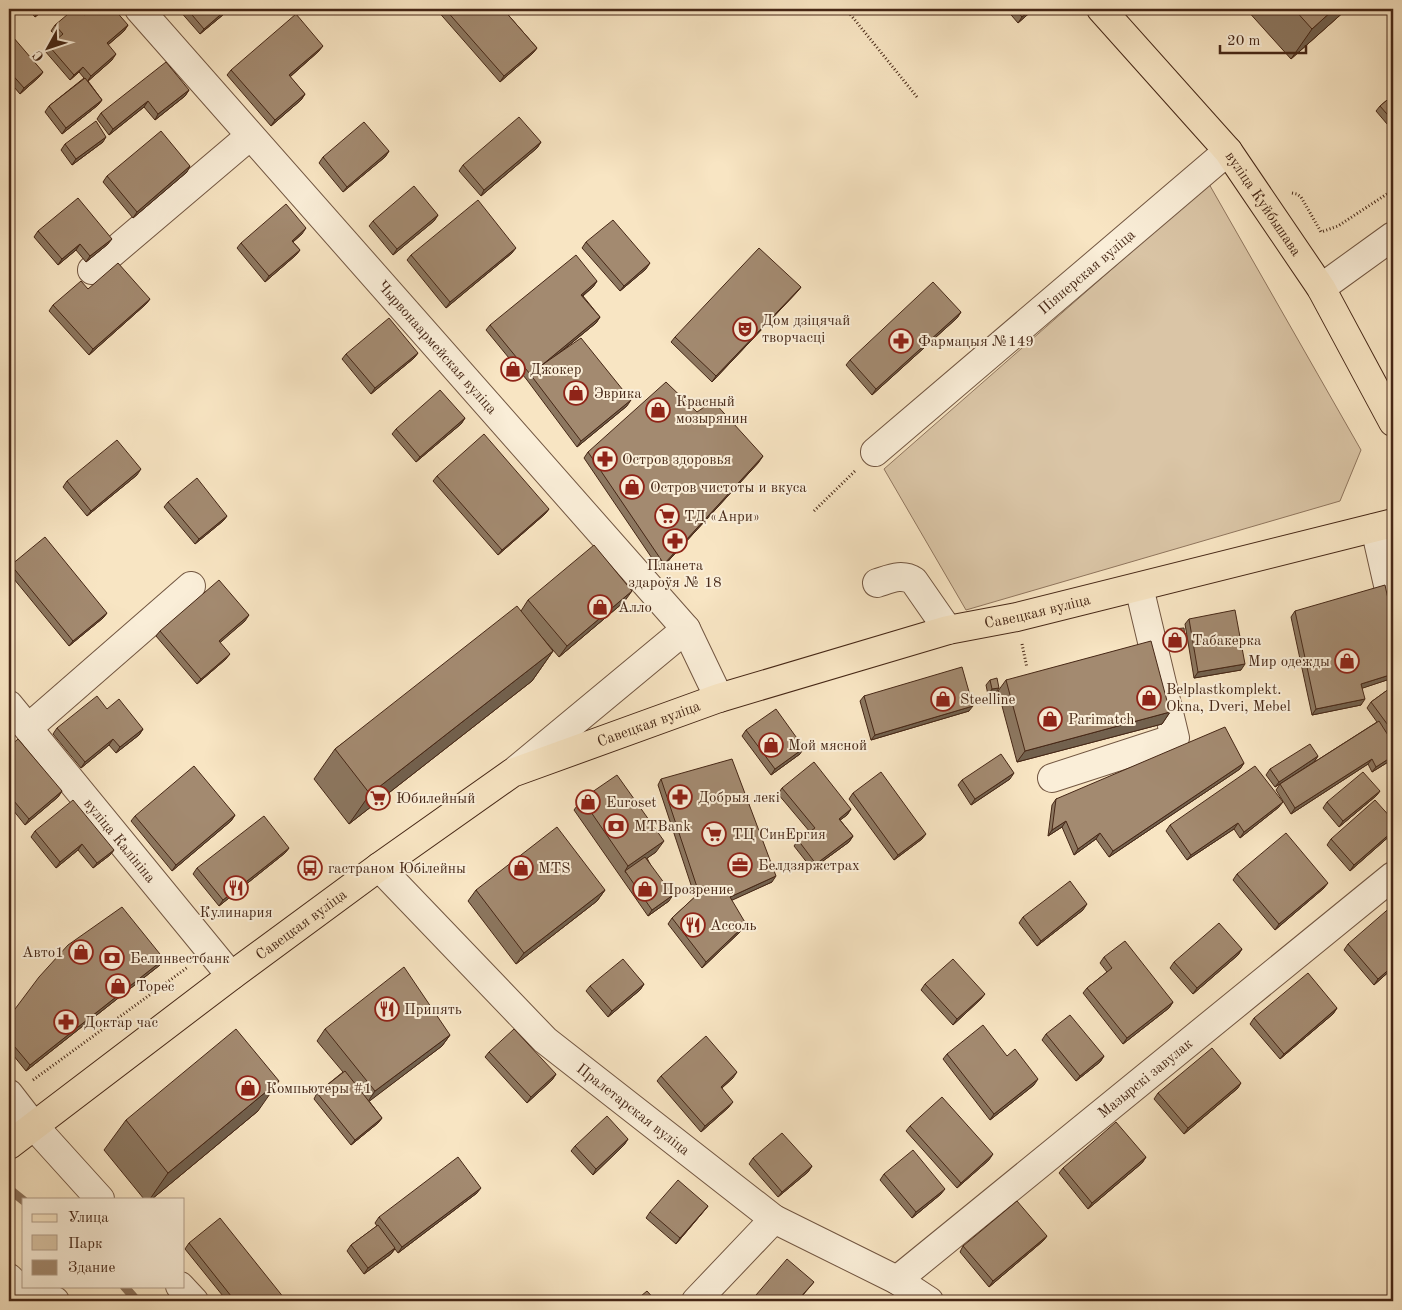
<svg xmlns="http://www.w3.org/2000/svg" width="1402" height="1310" font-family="'Old Standard TT',serif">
<rect width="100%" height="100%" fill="#f8e5c3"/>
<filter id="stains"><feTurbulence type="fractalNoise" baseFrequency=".004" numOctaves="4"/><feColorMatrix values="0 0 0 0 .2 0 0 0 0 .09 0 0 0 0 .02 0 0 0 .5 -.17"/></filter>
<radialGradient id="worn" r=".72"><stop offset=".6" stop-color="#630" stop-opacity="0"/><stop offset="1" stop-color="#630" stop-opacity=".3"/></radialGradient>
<path fill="#dac5a6" stroke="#90765e" d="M1209,184L1361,450L1340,501L966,610L884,469Z"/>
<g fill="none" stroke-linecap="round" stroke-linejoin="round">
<path stroke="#8c725a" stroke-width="9" d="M9,1189L24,1201
M124,1286L137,1301"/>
<g stroke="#725641" stroke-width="30">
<g id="minor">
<path id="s1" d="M139,9L686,629L719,698"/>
<path d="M92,270L250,136"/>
<path d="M1321,288L1393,236"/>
<path id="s2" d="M875,452L1228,151"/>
<path d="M1375,528L1393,607"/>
<path d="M877,583C890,579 902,573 914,581L948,630"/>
<path id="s3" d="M9,705L231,976"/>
<path d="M28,728L191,586"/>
<path d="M516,770L686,629"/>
<path d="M1052,778L1175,738L1139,587"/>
<path id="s4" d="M379,867L545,1040L774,1219L897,1280L929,1301"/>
<path d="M9,1094L33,1125L100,1199"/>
<path d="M9,1278L17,1286L55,1301"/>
<path id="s5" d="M897,1280L1393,876"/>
<path d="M180,1286L194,1301"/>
<path d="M696,1301L774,1219"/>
</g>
</g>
<g stroke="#462716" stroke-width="30">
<g id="major">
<path id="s6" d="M1101,9L1228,151L1321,288L1393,422"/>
<path id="s7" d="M9,1145L231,976L379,867L512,773L719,698L948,630L1017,617L1393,523"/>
</g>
</g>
<path stroke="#462716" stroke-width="3" stroke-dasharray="1 2.5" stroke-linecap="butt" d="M846,9L917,97
M1292,193L1297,194L1301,197L1321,232L1338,226L1393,190
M814,511L855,471
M1022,644L1027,668
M310,868L317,878
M33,1080L188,967"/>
<use href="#minor" stroke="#faeed8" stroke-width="28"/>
<use href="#major" stroke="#f8e5c3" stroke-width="28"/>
</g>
<path fill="#8c7760" stroke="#462716" d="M28,9H45L35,17Z
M180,9H230L200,34L179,10Z
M436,9H503L537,48L533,53L500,82Z
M1006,9H1034L1018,23Z
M1246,9H1347L1291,59Z
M84,15L128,25L124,31L108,45L112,60L88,81L102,100L98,105L62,134L45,112L49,106L84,78L79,72L70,80L45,51L49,46L58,38L51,31L55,25Z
M9,40L43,72L39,77L20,94L9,81Z
M319,51L290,77L305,94L301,100L271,126L227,75L231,70Z
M189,90L185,96L155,120L144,107L109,135L97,119L101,113Z
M1393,95V131L1376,111L1380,106Z
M103,142L72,165L61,150L65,144Z
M541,142L537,148L481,196L459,171L463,165Z
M389,151L385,157L343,192L319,163L323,157Z
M187,172L133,218L103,182L107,176Z
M438,215L434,221L393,255L369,226L373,221Z
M38,231L108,244L86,262L76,250L58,265L34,237Z
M302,234L293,242L300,250L296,255L265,282L237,248L241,243Z
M586,242L646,269L620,291L582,248Z
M512,253L446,308L407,260L411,255Z
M597,281L593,287L583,296L600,317L596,323L562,351L627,406L577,447L527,380L486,330L490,325Z
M801,287L797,292L712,382L671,342L675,337Z
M88,289L150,299L146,304L89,355L49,311L53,305Z
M961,312L957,318L872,395L846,365L850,360Z
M418,353L414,358L371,394L342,359L346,354Z
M697,412L759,462L660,570L584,458L588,452Z
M465,418L461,424L416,462L392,434L396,429Z
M137,475L87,516L63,487L67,481Z
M437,476L549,509L545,514L498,555L433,481Z
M168,502L227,516L223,521L195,544L164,507Z
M11,565L107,613L103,618L69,646L9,573V567Z
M528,600L624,602L559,657L534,628L553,651L532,681L349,824L314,779L335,749L521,611Z
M1295,611L1393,678L1362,688L1361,705L1312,715L1291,617Z
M1189,619L1241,670L1194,678L1185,624Z
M245,621L220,642L226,659L197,684L156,636L160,631Z
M1173,629L1185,640L1181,646L1170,647L1169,634Z
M990,680L995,694L988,695L986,685Z
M1006,680L1170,712L1162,724L1017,762L998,691Z
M1393,686V759L1372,772L1368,764L1291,814L1276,790L1280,784L1377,722L1367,708L1371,702Z
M864,696L969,711L871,740L860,701Z
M57,728L143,729L139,735L116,753L109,745L81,768L53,734Z
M746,730L800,754L771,775L742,736Z
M9,747L62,791L58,797L25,825L9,805Z
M1318,756L1314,762L1275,787L1266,775L1270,769Z
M1244,763L1240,769L1109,857L1096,839L1074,855L1062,827L1048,836L1052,805L1056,799Z
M661,779L772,882L731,900L742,930L702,968L668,924L672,918L695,897L658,785Z
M1010,779L971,805L958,785L962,780Z
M782,788L851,809L847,815L840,820L853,836L849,842L812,869L794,846L798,840L810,832L778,794Z
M1380,791L1376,796L1339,827L1323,808L1327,802Z
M853,793L922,839L894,860L849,799Z
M582,799L656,852L647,858L669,901L648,916L574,810Z
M1279,807L1240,838L1234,829L1187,860L1166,831L1170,825Z
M235,815L231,821L172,871L131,821L135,816Z
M1393,820V833L1350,871L1327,845L1331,839Z
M35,831L114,850L110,855L93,868L78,850L56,868L31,837Z
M289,848L285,853L219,906L193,874L197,868Z
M1237,874L1324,888L1275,930L1233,880Z
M476,890H605L597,901L516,964L468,901Z
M1083,910L1037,946L1019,923L1023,917Z
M1348,944L1393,968L1374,985L1344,950Z
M1242,949L1238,955L1193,994L1170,968L1174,962Z
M1104,957L1173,1002L1169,1008L1123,1044L1083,993L1087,988L1107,972L1100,963Z
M160,965L26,1071L9,1050V1017Z
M644,984L640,990L608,1017L586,991L590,986Z
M925,984L981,999L953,1025L921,990Z
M1337,1008L1333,1014L1280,1059L1250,1024L1254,1018Z
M325,1029L450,1035L442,1046L369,1101L382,1118L378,1123L351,1145L314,1099L317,1093L343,1072L317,1041Z
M1046,1034L1104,1056L1100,1062L1076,1081L1042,1040Z
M489,1052L556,1074L552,1080L527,1103L485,1057Z
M947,1054L1007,1056L1034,1085L990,1120L943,1059Z
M661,1076L733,1078L722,1088L729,1107L701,1132L657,1081Z
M1238,1088L1184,1134L1154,1099L1158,1093Z
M258,1111L152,1199H144L104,1150L126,1120Z
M910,1126L989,1160L957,1188L906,1131Z
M628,1139L624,1145L593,1175L571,1151L575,1146Z
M1146,1157L1142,1163L1088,1209L1059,1173L1063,1168Z
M753,1158L812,1166L808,1172L778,1197L749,1164Z
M884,1174L941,1194L912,1218L880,1180Z
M477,1193L398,1253L395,1249L391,1254L364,1274L347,1251L351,1245L377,1226L375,1223L379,1217Z
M708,1206L704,1211L676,1244L646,1218L650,1212Z
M1047,1236L1043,1241L989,1287L960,1252L963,1246Z
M189,1243L284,1298L282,1301H227L185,1249Z
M814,1282L798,1301H752L756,1295Z"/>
<path fill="#72614e" stroke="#462716" d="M42,9H45L35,17L38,11Z
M227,9H230L200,34L204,29Z
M1032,9H1034L1018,23L1022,17Z
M1334,9H1347L1291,59L1312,29Z
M128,25L124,31L103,49L107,43Z
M323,46L319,51L285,81L289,75Z
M537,48L533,53L500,82L504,76Z
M116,54L112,60L87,82L91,76Z
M83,67L79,72L70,80L74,75Z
M43,72L39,77L20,94L24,88Z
M189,90L185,96L155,120L158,114Z
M305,94L301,100L271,126L275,120Z
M102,100L98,105L62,134L66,128Z
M148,101L144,107L109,135L113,129Z
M106,137L103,142L72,165L76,159Z
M541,142L537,148L481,196L484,190Z
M389,151L385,157L343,192L347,187Z
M190,166L187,172L133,218L137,212Z
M438,215L434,221L393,255L397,249Z
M306,228L302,234L288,246L292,241Z
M112,239L108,244L86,262L90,256Z
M80,244L76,250L58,265L62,259Z
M516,248L512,253L446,308L450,302Z
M300,250L296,255L265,282L269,276Z
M650,263L646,269L620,291L624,286Z
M597,281L593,287L577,300L581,295Z
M801,287L797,292L712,382L716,376Z
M150,299L146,304L89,355L93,349Z
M961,312L957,318L872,395L876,389Z
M600,317L596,323L538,370L542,365Z
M418,353L414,358L371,394L375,388Z
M631,400L627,406L577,447L581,441Z
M465,418L461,424L416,462L420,457Z
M763,456L759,462L660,570L664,564Z
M141,469L137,475L87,516L91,511Z
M549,509L545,514L498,555L502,550Z
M227,516L223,521L195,544L199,539Z
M632,591L624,602L559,657L567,646Z
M107,613L103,618L69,646L73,641Z
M249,615L245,621L215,647L219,641Z
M1185,640L1181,646L1170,647L1174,641Z
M553,651L532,681L349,824L370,794Z
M230,654L226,659L197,684L201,679Z
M1245,664L1241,670L1194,678L1198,672Z
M1393,674V678L1357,690L1361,684Z
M999,688L995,694L988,695L992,689Z
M1365,699L1361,705L1312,715L1316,709Z
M973,706L969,711L871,740L875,735Z
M1170,712L1162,724L1017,762L1025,751Z
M143,729L139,735L116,753L120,747Z
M113,739L109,745L81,768L85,762Z
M804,748L800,754L771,775L775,769Z
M1318,756L1314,762L1275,787L1279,782Z
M1393,756V759L1372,772L1376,767Z
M1372,759L1368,764L1291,814L1295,808Z
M1244,763L1240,769L1109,857L1113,851Z
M1014,773L1010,779L971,805L975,799Z
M62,791L58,797L25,825L29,819Z
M1380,791L1376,796L1339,827L1343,821Z
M1283,802L1279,807L1240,838L1244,832Z
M851,809L847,815L835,824L839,819Z
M235,815L231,821L172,871L176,865Z
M1066,821L1062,827L1048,836L1052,830Z
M1238,823L1234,829L1187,860L1191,855Z
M1393,831V833L1350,871L1354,865Z
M1100,833L1096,839L1074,855L1078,849Z
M926,834L922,839L894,860L898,855Z
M853,836L849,842L812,869L816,864Z
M664,841L656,852L626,873L625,871L628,866Z
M82,844L78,850L56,868L60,862Z
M289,848L285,853L219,906L223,900Z
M114,850L110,855L93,868L97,863Z
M776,876L772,882L726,903L730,897Z
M1328,883L1324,888L1275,930L1279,924Z
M605,890L597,901L516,964L524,953Z
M673,895L669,901L648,916L652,910Z
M1087,904L1083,910L1037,946L1041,941Z
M746,924L742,930L702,968L706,962Z
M1242,949L1238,955L1193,994L1197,988Z
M164,959L160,965L26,1071L30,1065Z
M1393,966V968L1374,985L1378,979Z
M644,984L640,990L608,1017L612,1011Z
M985,994L981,999L953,1025L957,1019Z
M1173,1002L1169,1008L1123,1044L1127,1038Z
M1337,1008L1333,1014L1280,1059L1284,1054Z
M450,1035L442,1046L367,1103L375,1091Z
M1104,1056L1100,1062L1076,1081L1080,1076Z
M737,1072L733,1078L717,1092L721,1087Z
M556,1074L552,1080L527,1103L531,1097Z
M1038,1079L1034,1085L990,1120L994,1114Z
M279,1081L258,1111L152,1199H150L168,1173Z
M1241,1083L1238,1088L1184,1134L1188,1128Z
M733,1102L729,1107L701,1132L705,1126Z
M382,1118L378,1123L351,1145L355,1140Z
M628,1139L624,1145L593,1175L596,1169Z
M993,1154L989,1160L957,1188L961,1183Z
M1146,1157L1142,1163L1088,1209L1092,1203Z
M812,1166L808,1172L778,1197L782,1192Z
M481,1188L477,1193L398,1253L402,1247Z
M945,1189L941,1194L912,1218L916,1212Z
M708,1206L704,1211L676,1244L680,1238Z
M1047,1236L1043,1241L989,1287L993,1281Z
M395,1248L391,1254L364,1274L368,1268Z"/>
<path fill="#a38a70" stroke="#462716" d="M74,9H78L84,15L92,9H114L128,25L107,43L116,54L91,76L83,67L74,75L49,46L63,34L55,25Z
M187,9H227L204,29Z
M445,9H503L537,48L504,76Z
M1015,9H1032L1022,17Z
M1294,9H1334L1312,29Z
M296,14L323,46L289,75L305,94L275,120L231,70Z
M13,37L43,72L24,88L9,71V40Z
M166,62L189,90L158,114L148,101L113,129L101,113Z
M85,78L102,100L66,128L49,106Z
M1393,95V121L1380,106Z
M519,117L541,142L484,190L463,165Z
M96,121L106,137L76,159L65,144Z
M364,122L389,151L347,187L323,157Z
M161,131L190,166L137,212L107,176Z
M414,186L438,215L397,249L373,221Z
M78,198L112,239L90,256L80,244L62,259L38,231Z
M478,200L516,248L450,302L411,255Z
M286,204L306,228L292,241L300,250L269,276L241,243Z
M613,220L650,263L624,286L586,242Z
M759,248L801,287L716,376L675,337Z
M576,255L597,281L581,295L600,317L542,365L581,338L631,400L581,441L530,374L490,325Z
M118,263L150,299L93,349L53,305L81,281L88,289Z
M933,282L961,312L876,389L850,360Z
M389,318L418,353L375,388L346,354Z
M666,382L697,412L713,401L763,456L664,564L588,452Z
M440,390L465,418L420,457L396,429Z
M484,434L549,509L502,550L437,476Z
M117,440L141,469L91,511L67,481Z
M197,478L227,516L199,539L168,502Z
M45,537L107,613L73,641L11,565Z
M594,545L632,591L567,646L528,600Z
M219,580L249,615L219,641L230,654L201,679L160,631Z
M1385,585L1393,622V674L1361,684L1365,699L1316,709L1295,611Z
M517,606L553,651L370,794L335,749Z
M1235,610L1245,664L1198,672L1189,619Z
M1184,628L1185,640L1174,641L1173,629Z
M1151,641L1170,712L1025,751L1006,680Z
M962,667L973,706L875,735L864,696Z
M997,678L999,688L992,689L990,680Z
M1393,686V732L1371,702Z
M97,696L107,709L119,699L143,729L120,747L113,739L85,762L57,728Z
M776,709L804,748L775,769L746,730Z
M1379,721L1393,743V756L1376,767L1372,759L1295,808L1280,784Z
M1225,727L1244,763L1113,851L1100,833L1078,849L1066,821L1052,830L1056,799Z
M18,739L62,791L29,819L9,795V780L10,779L9,777V747Z
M1310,744L1318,756L1279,782L1270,769Z
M1001,754L1014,773L975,799L962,780Z
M732,759L776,876L730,897L746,924L706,962L672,918L699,893L661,779Z
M814,762L851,809L839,819L853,836L816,864L798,840L815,828L782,788Z
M194,766L235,815L176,865L135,816Z
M1255,766L1283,802L1244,832L1238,823L1191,855L1170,825Z
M881,772L926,834L898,855L853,793Z
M1363,772L1380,791L1343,821L1327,802Z
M617,775L664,841L628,866L582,799Z
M73,800L114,850L97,863L82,844L60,862L35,831Z
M1375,800L1393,820V831L1354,865L1331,839Z
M264,816L289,848L223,900L197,868Z
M557,827L605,890L524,953L476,890Z
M1286,833L1328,883L1279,924L1237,874Z
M645,857L673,895L652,910L625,871Z
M1070,881L1087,904L1041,941L1023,917Z
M1393,905V966L1378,979L1348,944Z
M122,907L164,959L30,1065L9,1040V1017L39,977L68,945Z
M1219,923L1242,949L1197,988L1174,962Z
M1125,941L1173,1002L1127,1038L1087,988L1112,968L1104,957Z
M623,959L644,984L612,1011L590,986Z
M953,959L985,994L957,1019L925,984Z
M404,967L450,1035L375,1091L325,1029Z
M1308,973L1337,1008L1284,1054L1254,1018Z
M1070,1015L1104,1056L1080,1076L1046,1034Z
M983,1025L1007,1056L1015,1049L1038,1079L994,1114L947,1054Z
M236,1029L279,1081L168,1173L126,1120Z
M514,1029L556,1074L531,1097L489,1052Z
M706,1036L737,1072L721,1087L733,1102L705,1126L661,1076Z
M1212,1048L1241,1083L1188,1128L1158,1093Z
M345,1071L382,1118L355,1140L317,1093Z
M942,1097L993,1154L961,1183L910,1126Z
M607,1116L628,1139L596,1169L575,1146Z
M1116,1122L1146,1157L1092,1203L1063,1168Z
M782,1133L812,1166L782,1192L753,1158Z
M913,1150L945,1189L916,1212L884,1174Z
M458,1157L481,1188L402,1247L379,1217Z
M678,1180L708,1206L680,1238L650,1212Z
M1017,1201L1047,1236L993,1281L963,1246Z
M220,1218L284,1298L280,1301H235L189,1243Z
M378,1225L395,1248L368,1268L351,1245Z
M787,1259L814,1282L797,1301H763L756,1295Z
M647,1291L656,1301H635Z"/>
<defs>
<g id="theatre-ring" transform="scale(1.25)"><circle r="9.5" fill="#faeed8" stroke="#8f2418" stroke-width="1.5"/><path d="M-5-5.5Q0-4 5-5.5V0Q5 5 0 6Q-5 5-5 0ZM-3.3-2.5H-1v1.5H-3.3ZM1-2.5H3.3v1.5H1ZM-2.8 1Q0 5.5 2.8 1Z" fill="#8f2418"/></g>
<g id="pharmacy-ring" transform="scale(1.25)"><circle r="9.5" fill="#faeed8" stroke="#8f2418" stroke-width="1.5"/><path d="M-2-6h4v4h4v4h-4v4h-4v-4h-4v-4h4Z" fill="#8f2418"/></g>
<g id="shop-ring" transform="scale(1.25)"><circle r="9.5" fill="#faeed8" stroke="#8f2418" stroke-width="1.5"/><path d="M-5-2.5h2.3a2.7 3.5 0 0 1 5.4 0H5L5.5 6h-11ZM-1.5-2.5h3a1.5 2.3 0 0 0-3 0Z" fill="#8f2418"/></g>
<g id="supermarket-ring" transform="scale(1.25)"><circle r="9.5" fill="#faeed8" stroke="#8f2418" stroke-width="1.5"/><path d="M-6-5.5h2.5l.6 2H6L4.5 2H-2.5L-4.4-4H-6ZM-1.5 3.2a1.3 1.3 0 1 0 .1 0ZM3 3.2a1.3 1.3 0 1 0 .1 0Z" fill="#8f2418"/></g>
<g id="bank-ring" transform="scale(1.25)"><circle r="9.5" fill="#faeed8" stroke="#8f2418" stroke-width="1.5"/><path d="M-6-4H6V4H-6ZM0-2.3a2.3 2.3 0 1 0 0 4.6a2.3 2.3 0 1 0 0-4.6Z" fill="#8f2418"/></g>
<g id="office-ring" transform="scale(1.25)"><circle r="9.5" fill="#faeed8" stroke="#8f2418" stroke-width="1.5"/><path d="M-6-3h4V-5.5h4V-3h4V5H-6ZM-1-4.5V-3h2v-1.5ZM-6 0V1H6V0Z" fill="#8f2418"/></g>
<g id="bus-ring" transform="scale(1.25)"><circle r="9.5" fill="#faeed8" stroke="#8f2418" stroke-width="1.5"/><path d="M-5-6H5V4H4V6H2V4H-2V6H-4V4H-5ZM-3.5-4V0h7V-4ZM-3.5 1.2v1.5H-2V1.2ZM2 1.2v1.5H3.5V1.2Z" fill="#8f2418"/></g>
<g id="restaurant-ring" transform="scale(1.25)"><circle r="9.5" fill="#faeed8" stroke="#8f2418" stroke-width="1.5"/><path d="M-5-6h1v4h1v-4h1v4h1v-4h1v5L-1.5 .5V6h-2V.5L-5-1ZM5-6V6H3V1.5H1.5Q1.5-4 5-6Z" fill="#8f2418"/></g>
</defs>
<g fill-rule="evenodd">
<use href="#theatre-ring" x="745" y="329"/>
<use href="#pharmacy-ring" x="901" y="341"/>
<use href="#shop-ring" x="513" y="369"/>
<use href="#shop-ring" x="576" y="393"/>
<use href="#shop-ring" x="658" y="410"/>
<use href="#pharmacy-ring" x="605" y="459"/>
<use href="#shop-ring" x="632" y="487"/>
<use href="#supermarket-ring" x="667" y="516"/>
<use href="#pharmacy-ring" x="675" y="541"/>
<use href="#shop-ring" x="600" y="607"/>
<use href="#shop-ring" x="1175" y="640"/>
<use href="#shop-ring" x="1347" y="661"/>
<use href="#shop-ring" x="1149" y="698"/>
<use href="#shop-ring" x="943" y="699"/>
<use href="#shop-ring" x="1050" y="719"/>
<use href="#shop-ring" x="771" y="745"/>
<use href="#pharmacy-ring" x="680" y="797"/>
<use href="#supermarket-ring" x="378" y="798"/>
<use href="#shop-ring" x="588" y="802"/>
<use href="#bank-ring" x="616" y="826"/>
<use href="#supermarket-ring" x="714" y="834"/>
<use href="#office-ring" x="740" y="865"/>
<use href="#bus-ring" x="310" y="868"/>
<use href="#shop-ring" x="521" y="868"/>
<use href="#restaurant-ring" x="236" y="888"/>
<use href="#shop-ring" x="645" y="889"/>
<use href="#restaurant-ring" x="693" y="925"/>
<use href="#shop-ring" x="81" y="952"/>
<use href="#bank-ring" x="112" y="958"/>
<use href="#shop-ring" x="118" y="986"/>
<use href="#restaurant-ring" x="387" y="1009"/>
<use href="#pharmacy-ring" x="66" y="1022"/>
<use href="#shop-ring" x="248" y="1088"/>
</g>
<g text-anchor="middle" stroke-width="4" stroke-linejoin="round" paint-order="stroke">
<g font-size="15" fill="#462716" stroke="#faeed8">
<text dy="5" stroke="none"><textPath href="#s6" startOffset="254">вуліца Куйбышава</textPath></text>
<text dy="5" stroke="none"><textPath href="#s2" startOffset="278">Піянерская вуліца</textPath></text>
<text dy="5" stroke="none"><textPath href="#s1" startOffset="451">Чырвонаармейская вуліца</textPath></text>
<text dy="5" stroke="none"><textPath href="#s7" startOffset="1176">Савецкая вуліца</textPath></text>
<text dy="5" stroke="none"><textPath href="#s7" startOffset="771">Савецкая вуліца</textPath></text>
<text dy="5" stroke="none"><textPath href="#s3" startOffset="175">вуліца Калініна</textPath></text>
<text dy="5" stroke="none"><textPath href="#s7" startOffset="366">Савецкая вуліца</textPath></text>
<text dy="5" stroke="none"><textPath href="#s5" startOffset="320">Мазырскі завулак</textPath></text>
<text dy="5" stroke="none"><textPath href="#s4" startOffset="352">Пралетарская вуліца</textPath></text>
</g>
<g font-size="15" fill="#462716" stroke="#faeed8" text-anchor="start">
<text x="762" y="325">Дом дзіцячай<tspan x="762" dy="17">творчасці</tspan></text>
<text x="918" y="346">Фармацыя №149</text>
<text x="530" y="374">Джокер</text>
<text x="594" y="398">Эврика</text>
<text x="676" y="406">Красный<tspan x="676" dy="17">мозырянин</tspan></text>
<text x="622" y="464">Остров здоровья</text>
<text x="650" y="492">Остров чистоты и вкуса</text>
<text x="684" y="521">ТД «Анри»</text>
<text x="675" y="570" text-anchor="middle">Планета<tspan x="675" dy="17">здароўя № 18</tspan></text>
<text x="618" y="612">Алло</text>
<text x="1192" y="645">Табакерка</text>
<text x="1330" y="666" text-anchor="end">Мир одежды</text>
<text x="1166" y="694">Belplastkomplekt.<tspan x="1166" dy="17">Okna, Dveri, Mebel</tspan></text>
<text x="960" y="704">Steelline</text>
<text x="1068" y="724">Parimatch</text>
<text x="788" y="750">Мой мясной</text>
<text x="698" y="802">Добрыя лекі</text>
<text x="396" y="803">Юбилейный</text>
<text x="606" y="807">Euroset</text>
<text x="634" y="831">MTBank</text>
<text x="732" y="839">ТЦ СинЕргия</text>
<text x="758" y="870">Белдзяржстрах</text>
<text x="328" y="873">гастраном Юбілейны</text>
<text x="538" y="873">MTS</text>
<text x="662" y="894">Прозрение</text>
<text x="236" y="917" text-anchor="middle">Кулинария</text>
<text x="710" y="930">Ассоль</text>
<text x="64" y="957" text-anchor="end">Авто1</text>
<text x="130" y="963">Белинвестбанк</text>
<text x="136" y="991">Торес</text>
<text x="404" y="1014">Припять</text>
<text x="84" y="1027">Доктар час</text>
<text x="266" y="1093">Компьютеры #1</text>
</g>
</g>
<rect width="1402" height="1310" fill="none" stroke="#f8e5c3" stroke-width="30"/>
<rect x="10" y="10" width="1382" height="1290" fill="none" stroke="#462716" stroke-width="2.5"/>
<rect x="15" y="15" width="1372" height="1280" fill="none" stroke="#462716"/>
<rect x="22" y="1198" width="162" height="90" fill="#faeed8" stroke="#b29e8a"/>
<rect x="32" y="1214" width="25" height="8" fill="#f8e5c3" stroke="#b29e8a"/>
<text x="68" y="1222" font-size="15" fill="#462716">Улица</text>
<rect x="32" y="1235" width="25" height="15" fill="#dac5a6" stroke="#b29e8a"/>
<text x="68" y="1248" font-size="15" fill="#462716">Парк</text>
<rect x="32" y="1260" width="25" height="15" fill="#a38a70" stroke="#b29e8a"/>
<text x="68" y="1272" font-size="15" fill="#462716">Здание</text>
<g transform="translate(48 48) rotate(230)" stroke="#faeed8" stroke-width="4" paint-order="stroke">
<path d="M0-4L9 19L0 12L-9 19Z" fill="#462716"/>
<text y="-8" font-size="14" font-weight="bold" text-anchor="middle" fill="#462716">С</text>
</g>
<path d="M1220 45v8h86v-8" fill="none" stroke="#462716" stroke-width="2.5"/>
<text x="1227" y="45" font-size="15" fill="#462716" stroke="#faeed8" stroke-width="4" paint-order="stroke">20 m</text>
<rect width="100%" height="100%" filter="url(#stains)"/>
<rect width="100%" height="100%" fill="url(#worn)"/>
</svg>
